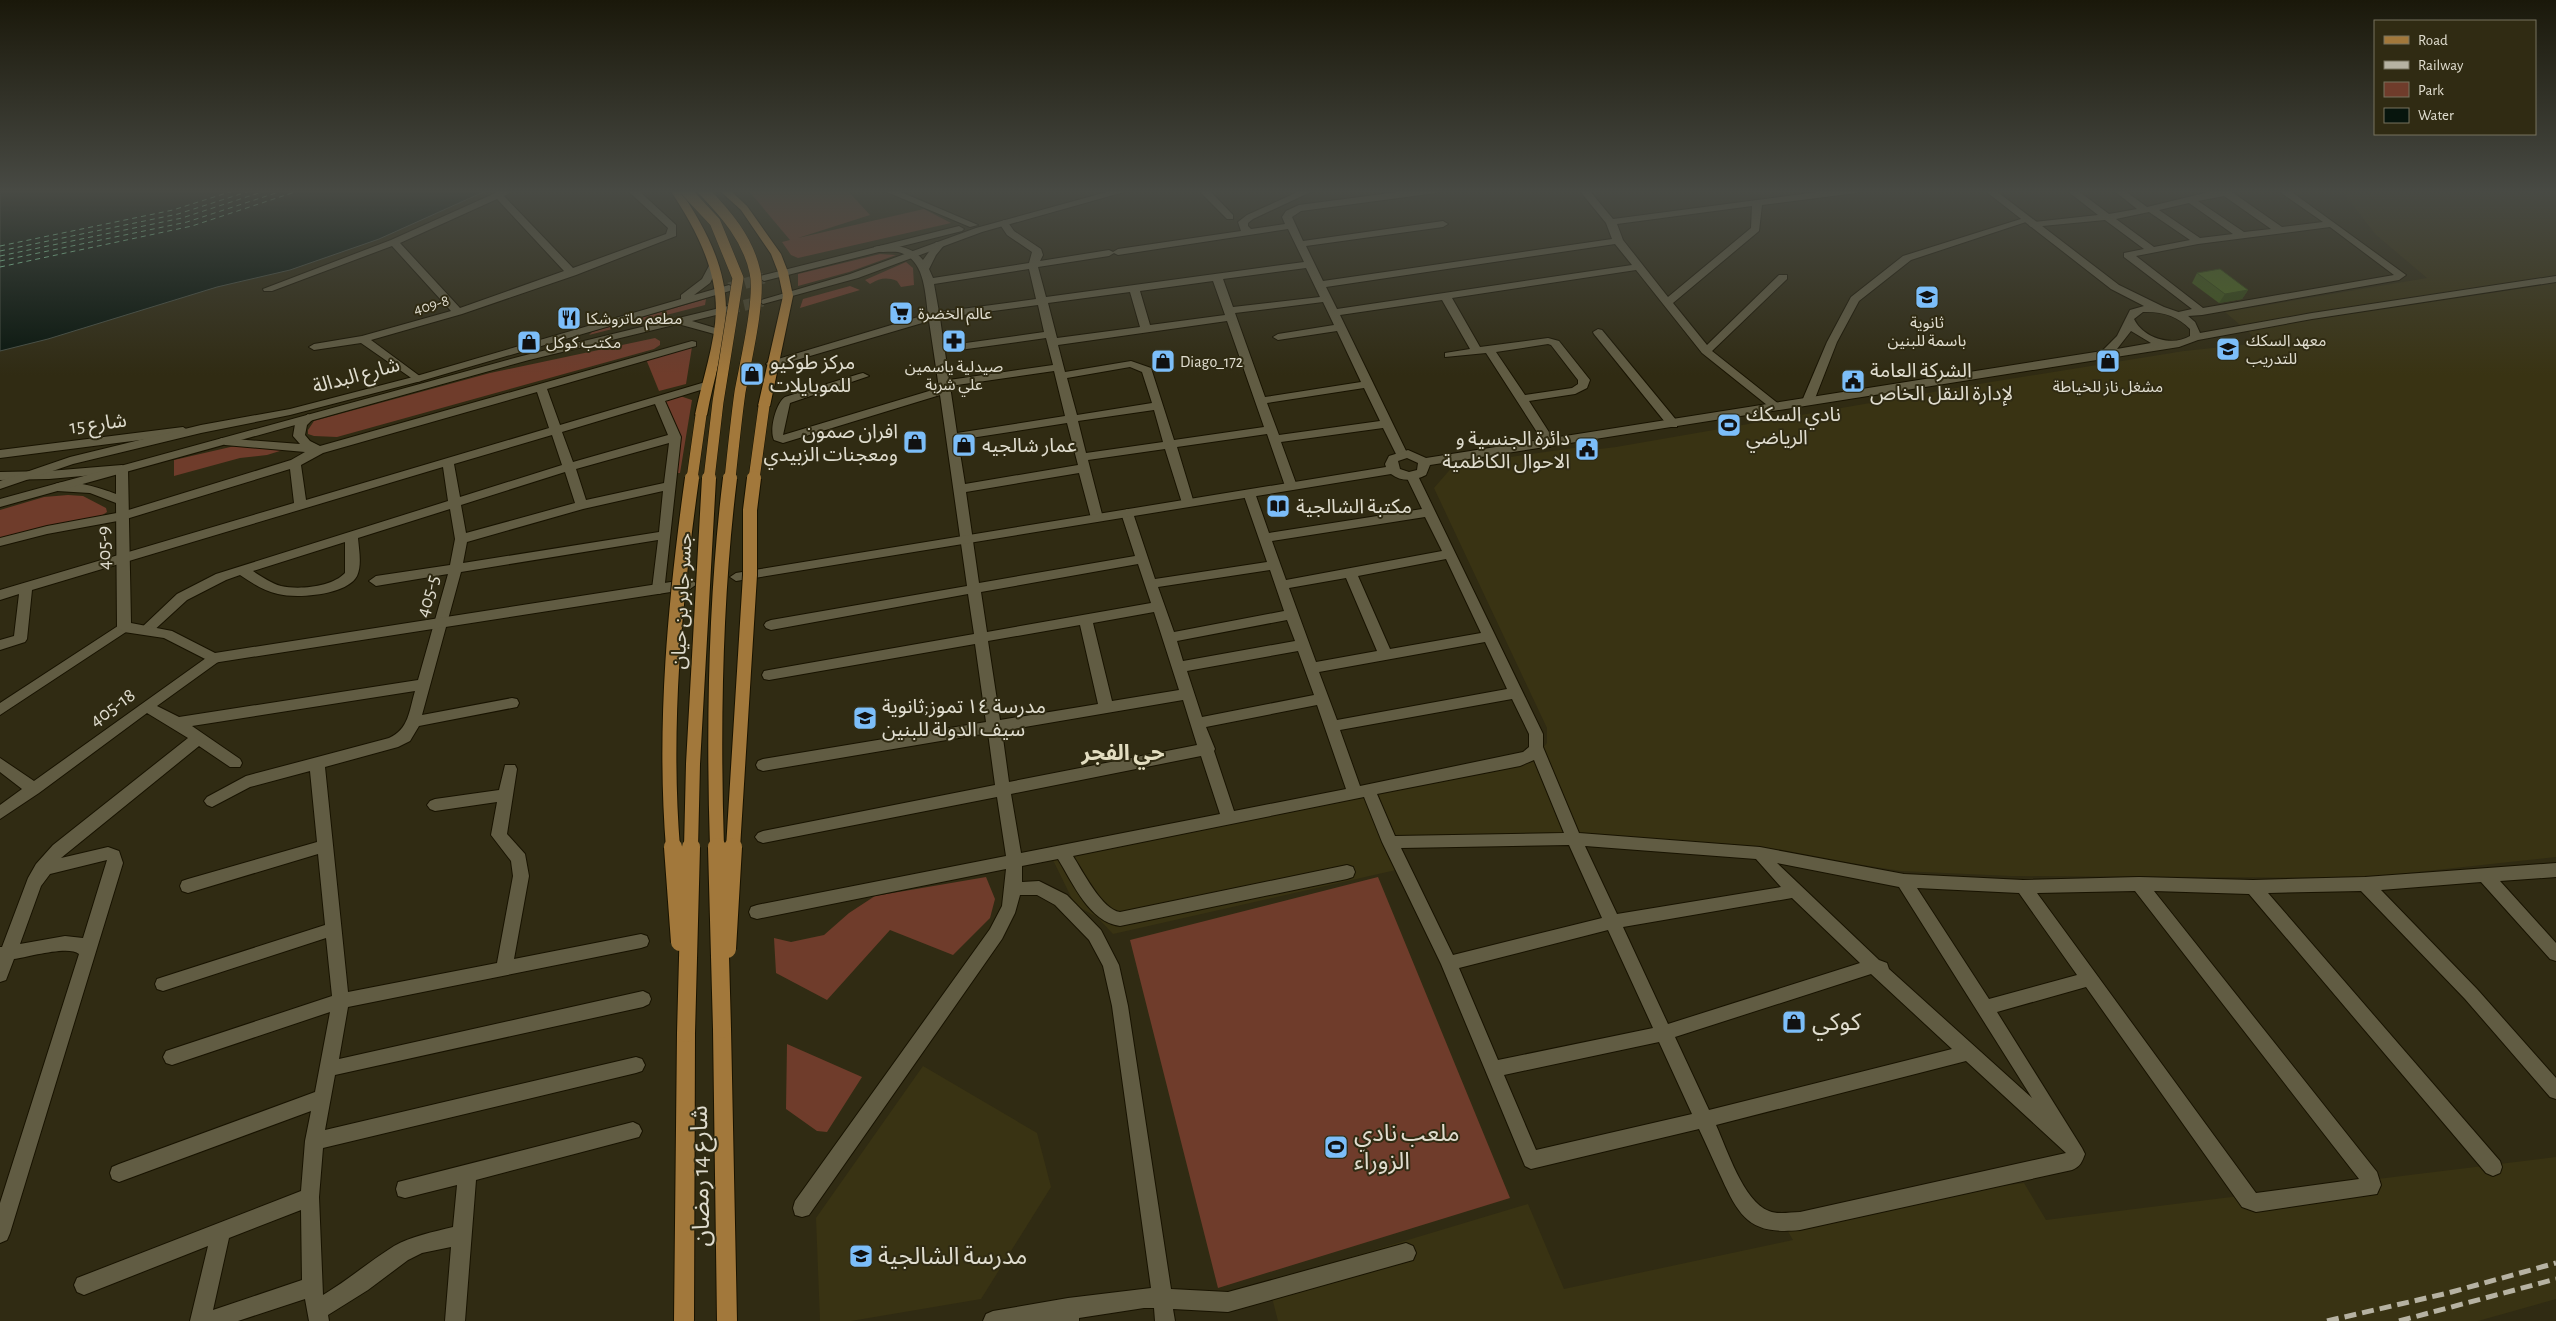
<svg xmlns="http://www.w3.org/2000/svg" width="2556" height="1321" font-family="'Alegreya Sans','Noto Sans Arabic',sans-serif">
<rect width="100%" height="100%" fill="#302b13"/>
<path fill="#393313" d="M2556,190V857L2362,878L2011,876L1901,871L1755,848L1382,837L1396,870L1113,934L1097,917L1075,905L1053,860L1532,761L1547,743V728L1434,488L1454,465L1581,447L1583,451L1616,447L1985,383L2184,351L2261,343L2225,312L2427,278L2375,234L2342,191Z
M923,1066L1037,1133L1051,1187L981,1299L851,1321H820L816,1218Z
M2556,1157V1299L2478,1321H1278L1268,1282L1528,1204L1564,1289L1793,1240L1779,1216L2024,1183L2046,1220Z"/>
<path fill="#6f3c2b" d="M748,190H847L870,215L798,238L924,209L951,223L798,258L791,255L782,242L790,240Z
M880,254L896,255L849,272L798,286V274Z
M906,262L913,268L914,285L901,287L897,281C886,277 881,278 870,284L865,280Z
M850,286L860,290L800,308L803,299Z
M706,299L705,305L589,335L592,332Z
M655,338L660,341V345L654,349L337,437L314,436L308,434V430L314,421L490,373Z
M692,347L686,384L659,391L646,359Z
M680,396L692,400L680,473H674L664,401Z
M239,445L283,450L267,455L240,458L174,476V460Z
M68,495L83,496L106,508L107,512L101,516L0,540V510L44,497Z
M986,877L995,899L990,918L953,955L890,930L827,1000L776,973L774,938L791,942L824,935L849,913L875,896Z
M1378,877L1510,1198L1218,1288L1130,940Z
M787,1044L862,1077L827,1132L817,1131L786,1109Z"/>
<path fill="#07150d" stroke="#485147" d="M0,190H488L379,239L290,270L217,287L48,339L0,351Z"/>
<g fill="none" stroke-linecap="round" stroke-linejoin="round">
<path stroke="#94fac0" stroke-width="1" stroke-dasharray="5 4" stroke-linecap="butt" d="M0,246L173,210L236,190
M0,251L178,214L253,190
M0,256L182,218L268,190
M0,261L187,222L285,190
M0,267L192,226L301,190"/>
<path stroke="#4a462f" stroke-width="11" stroke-dasharray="11 5.5" stroke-linecap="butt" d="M729,288L764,278
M728,309L763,301"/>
<g stroke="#181300" stroke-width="2">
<path id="minor" d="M502,190H515L504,196L573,268L666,234L668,228L627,190H638L676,225V236L576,275L462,314L371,340L421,377V381L417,382L361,343L314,350L309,347L314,344L362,336L451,311L392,246L272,291H264L263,289L391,240ZM497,199L564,271L460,308L400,243Z
M882,190H896L978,225L970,227Z
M1198,190H1209L1233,215V219H1227Z
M1302,190H1315L1253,219L1248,223V226L1251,229L1285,224L1282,217L1286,211L1299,205L1413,190H1441L1436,193L1301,211L1292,217L1303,241L1443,221L1448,224L1443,227L1306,246L1323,281L1612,239L1606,223L1579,190H1589L1613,219L1833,190H1861L1856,193L1762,205L1759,231L1673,303L1707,345L1779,275H1787V279L1712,351L1780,405V409H1772L1702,353L1636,270L1452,298L1480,347L1548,338L1559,341L1590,380L1587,388L1575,394L1529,401L1556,443L1550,447L1546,446L1486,353L1445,357V353L1470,349L1442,300L1340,315L1408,455L1406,458H1398L1383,428L1281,442L1297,486L1291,490L1285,486L1267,434L1177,447L1194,503L1188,507L1182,503L1165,449L1088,460L1103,518L1097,522L1091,518L1079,473L966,492L979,583L1135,556L1121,513L1127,509L1133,513L1155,579L1267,562L1243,493L1245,490H1253L1255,493L1269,533L1422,509L1406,476L1412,472L1418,476L1543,734V747L1579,833L1760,847L1904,874L2023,880L2139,877L2253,880L2365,877L2556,863V877L2500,881L2556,943V961L2550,959L2481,882L2381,890L2477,989L2556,1078V1099L2550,1097L2465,999L2361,891L2268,893L2500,1161L2502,1167L2500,1173L2493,1176L2486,1173L2249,894L2154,891L2377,1172L2381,1185L2377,1194L2256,1212L2242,1207L2086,987L1997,1012L2082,1148L2085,1154C2082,1162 2080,1167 2072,1170L1800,1230C1752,1235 1740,1219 1722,1179C1714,1162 1707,1146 1699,1129L1531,1169L1525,1166L1441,964L1382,842L1364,797L1073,856C1082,870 1102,910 1120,912L1347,865L1353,867L1355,872L1353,877L1347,879L1120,926C1089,922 1073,883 1058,859L1022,866V882L1039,881L1067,895L1101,930L1119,965L1128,1006L1171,1289L1228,1292L1406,1243L1413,1246L1416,1253L1413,1260L1228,1312L1173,1309L1175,1321H1155L1154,1308H1144L1079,1318V1321H983L986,1314L993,1311L1068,1298L1151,1288L1112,1006L1103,966L1089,940L1055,905L1037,895H1020L1015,913L1002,939L809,1215L802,1217L795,1215L793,1208L795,1201L990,929L1002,906L1006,869L757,919L751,917L749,912L751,907L757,905L1006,856L997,797L763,843L758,841L755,837L758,833L763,831L995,785L988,733L763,771L758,769L756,765L758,761L763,759L986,722L975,644L769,680L764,679L762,675L764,671L769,670L974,634L968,594L771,630L766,628L764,625L766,622L771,620L967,586L940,395L783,443L774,440C769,430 776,403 785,397L859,374L863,373L869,376L790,403L783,435L939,388L929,321L776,366L772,367L766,364L768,362L928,314C925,293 925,258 898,252C890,251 882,253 874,251V247C891,243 912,246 923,260L936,242H944L945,244L936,255L929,269L933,278L1029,263L1032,252L1007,235L999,223L1004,220L1007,221L1014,231L1041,249L1043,255L1040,261L1109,250L1113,252L1118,249L1241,231L1238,222L1247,215ZM1752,206L1751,228L1668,297L1623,240L1617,224ZM1288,229L1304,262L1046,297L1038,267L1109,256L1114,253L1118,255ZM1615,244L1632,265L1337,309L1326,287ZM1306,268L1320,297L1233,307L1223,279ZM1029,269L1036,299L939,312L934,284ZM1213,281L1225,315L1150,325L1140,291ZM1130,292L1140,327L1057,338L1048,303ZM1323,302L1334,325L1278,334L1273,337L1278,340L1337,331L1361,382L1265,397L1235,313ZM1038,305L1044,332L944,346L940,318ZM1227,321L1264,427L1174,440L1151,368L1131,361L1065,372L1058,345ZM1046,338L1053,365L949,380L945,352ZM1548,344L1551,345L1578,380V384L1572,388L1525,395L1496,352ZM1130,367L1142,372L1152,403L1077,415L1067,378ZM1054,371L1065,416L957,433L950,386ZM1364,388L1380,421L1279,435L1267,403ZM1154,410L1163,442L1086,453L1078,421ZM1067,423L1078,465L965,484L958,440ZM1425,517L1442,551L1286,580L1272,541ZM1446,559L1481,633L1390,649L1358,576ZM1138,564L1151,603L987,632L981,592ZM1270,570L1284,611L1174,632L1158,587ZM1346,578L1377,651L1316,662L1289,588ZM1154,612L1179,690L1112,701L1093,623ZM1287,620L1295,641L1183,661L1177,641ZM1080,625L1098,704L1000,720L988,641ZM1485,642L1507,689L1337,720L1319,672ZM1298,651L1314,695L1202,717L1187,671ZM1512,699L1529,734V747L1523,752L1360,786L1340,730ZM1183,700L1197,745L1009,782L1002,731ZM1317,705L1346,789L1234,811L1214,751L1215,749L1206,727ZM1201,756L1220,814L1021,853L1011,794ZM1534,760L1564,833L1395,836L1377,794L1520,766ZM1569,845L1602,918L1453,955L1401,848ZM1585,846L1756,859L1781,887L1617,914ZM1777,863L1899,887L2032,1098L1889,969L1887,963L1879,960ZM1917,888L2019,893L2077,975L1989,999ZM2135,891L2359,1179L2256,1193L2037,893ZM1792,898L1860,963L1668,1024L1623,927ZM1608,930L1653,1028L1498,1060L1459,968ZM1871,974L1952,1049L1709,1110L1675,1037ZM1659,1042L1692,1114L1536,1150L1504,1075ZM1966,1061L2066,1153L1800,1212C1790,1212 1778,1215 1769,1211C1743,1201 1727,1149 1716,1125Z
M2066,190H2077L2109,214L2137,209L2113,190H2124L2147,207L2217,190H2229L2282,227L2323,222L2277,190H2289L2406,275L2399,280L2202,315L2174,317V313L2192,309L2124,257V253L2144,249L2105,220L2031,227L2029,225L2034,222L2098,215ZM2224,196L2271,229L2244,232L2198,201ZM2189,203L2233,234L2200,238L2159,210ZM2149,212L2190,240L2154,247L2116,219ZM2330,227L2394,275L2203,308L2136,256L2198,244Z
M2024,218L2032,220L1911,260L1859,301L1837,342L1814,401L1812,403H1804L1802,401L1827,342L1851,297L1903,256Z
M1598,329L1602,330L1677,421V427H1669L1594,334L1593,332Z
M692,341L696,342V346L547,389L560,425L702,383H710L712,385L710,387L665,401L681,437L664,592L659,594L652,589L658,540L461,572L422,715L512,698L517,699L519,703L517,707L419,726L410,741L398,747L325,767L348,992L497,963L513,876L511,861L491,835L497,802L435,811L430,809L427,805L430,801L435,799L499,790L505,765H515L517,769L507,834L525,854L529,876L514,959L641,934L647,936L649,941L647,946L641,948L348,1007L339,1059L643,991L649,994L651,999L649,1004L643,1007L335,1075L325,1130L636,1057L642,1059L645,1065L642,1071L636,1073L323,1148L319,1197L323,1295C348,1280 370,1261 394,1246C412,1236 433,1232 453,1227L457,1185L405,1198L398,1196L396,1189L398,1182L633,1122L639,1125L642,1131L639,1137L476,1180L465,1321H445L451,1247L422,1253L408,1260L368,1290L328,1315L329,1321H309L305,1299L238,1321H190L208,1246L84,1295L77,1292L74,1285L77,1278L301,1191L305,1141L311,1111L119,1182L112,1179L110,1173L112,1167L119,1164L315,1092L330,1012L172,1065L166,1063L163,1057L166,1051L172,1049L332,996L326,938L163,991L157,989L155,984L157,979L163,977L325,925L318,854L188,893L182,891L180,886L182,881L188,879L317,842L310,771L250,787L212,807L207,805L204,801L207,797L246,776L389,738C409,729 409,711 415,691L192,726L240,759L242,763L240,767H230L199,746L61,858L108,847L119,851L123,863L10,1233L7,1240L0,1243V1203L79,954C69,945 28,957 14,959L6,980L0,982V947H2L28,878L36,864L53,845L188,738L147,713L39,793L0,819V805L22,789L0,772V758L34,781L213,653L220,658L218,662L157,706L179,717L418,680L448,574L376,586L369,581L376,576L450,565L455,539L450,509L358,538C359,550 362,565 357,576C347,595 297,599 278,594C264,591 252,583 240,575L226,580L187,600L151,633L146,635L139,630L177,594L216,574L448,501L443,467L32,590L27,639L25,642L0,650V640L14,636L19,594L0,600V590L294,503L290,469L123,520L47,534L0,546V538L47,526L122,512L291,460L305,452L225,445L219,441L221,438L300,444L293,436L295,424L308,414L314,418L307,425L305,435L310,441L320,446ZM537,392L549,428L306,500L301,465L323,453ZM655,404L668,435L573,462L562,432ZM552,435L562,465L460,497L454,464ZM669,443L664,483L586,500L576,469ZM565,472L575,503L466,533L461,505ZM663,491L659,532L463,563L467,542L583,509ZM345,542V573C332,587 299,590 281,586C271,583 262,577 253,571ZM107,860L83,938L65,936L20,944L41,886L50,874ZM301,1210L302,1280L213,1310L229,1238Z
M124,622L131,627L129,630L0,715V703Z"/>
</g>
<g stroke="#181300" stroke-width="2">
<path id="tertiary" d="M1984,190H1995L2119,285L2164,307L2187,315L2195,322L2200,333L2312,313L2556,276V282L2312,319L2198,340L2179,347L1430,465L1426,475C1415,481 1401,482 1391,474L736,581L730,577L736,573L1386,467L1385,464L1389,456L1408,450L1426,458L2102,351L2117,336L2130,310L2144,306L2111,289ZM2143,312C2161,311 2178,316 2190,329V336C2172,347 2143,338 2134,319ZM2131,331L2151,343L2117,349ZM1407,458L1418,463L1417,470L1409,472L1400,469L1398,461Z
M183,427L189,431L187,434L0,458V450Z
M122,465L128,469L131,623L172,631L215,653L690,579L697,584L690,589L213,663L164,638L124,632L117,627L116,503L90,493L57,491L51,487C61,475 104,489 116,494V473L49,479L0,480V472L49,471Z"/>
</g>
<g stroke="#181300" stroke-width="2">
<path id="secondary" d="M1114,190H1131L982,232L858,278L763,304L758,301L850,274L976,228Z
M959,226L964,229L962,231L764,281L759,278L760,276Z
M714,263L719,266L710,283L694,295L729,285L734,288L733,290L421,381L290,415L201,433L73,464L0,489V481L70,457L201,425L290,409L413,377L681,299V295L702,279L710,264Z
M728,306L733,309L732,311L692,321L722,330V334L718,335L678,324L529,360L0,507V499L522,356Z"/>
</g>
<g stroke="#181300" stroke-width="2">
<path id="primary" d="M670,190H680C704,226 726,265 726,310C726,345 713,380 707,415L701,419L695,415C702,380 715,345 716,310C716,266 694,226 670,190Z
M719,190H730L747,206L781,254L788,272L793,296L770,406L764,409L758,406L783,296L778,272L771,254L741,210Z
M722,1021L728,1023L731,1029L737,1321H717L713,1029L716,1023Z
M686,1025L692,1027L695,1033L694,1321H674L677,1033L680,1027Z"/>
</g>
<use href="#minor" fill="#615c43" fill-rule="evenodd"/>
<use href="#tertiary" fill="#615c43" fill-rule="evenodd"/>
<use href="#secondary" fill="#615c43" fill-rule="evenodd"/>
<use href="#primary" fill="#a2783b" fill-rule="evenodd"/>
<path stroke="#b6b2a2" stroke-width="5" stroke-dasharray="12 6" stroke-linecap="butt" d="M2327,1321L2448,1293L2556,1263
M2399,1321L2556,1279"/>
<g stroke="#181300" stroke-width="12" stroke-linecap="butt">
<path id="primary-bridge-far2" d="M685,190L715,222L738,278L718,402L709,479
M703,190C726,214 748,239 755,272C761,298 745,364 740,392C736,421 733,450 730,479
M692,479L701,415
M754,479L764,406"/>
</g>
<g stroke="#181300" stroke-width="16" stroke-linecap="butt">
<path id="primary-bridge-far1" d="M673,848C663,724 675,600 692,478
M691,848L693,764L709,478
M717,848C713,725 715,600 730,478
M733,848L750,575V510L754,478"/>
</g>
<g stroke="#181300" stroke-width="20" stroke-linecap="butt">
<path id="primary-bridge" d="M673,847L680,942
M717,847L722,1029
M727,949L733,847
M686,1033L691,847"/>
</g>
<use href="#primary-bridge-far2" stroke="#a2783b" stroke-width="11"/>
<use href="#primary-bridge-far1" stroke="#a2783b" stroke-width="14"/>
<use href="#primary-bridge" stroke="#a2783b" stroke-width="18"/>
</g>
<path fill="#41591d" d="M2197,273L2248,290L2242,299L2219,303L2192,283Z"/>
<path fill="#354918" d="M2248,290L2242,299L2219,303L2225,294Z"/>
<path fill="#4c6822" stroke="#354918" d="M2220,269L2248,290L2225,294L2197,273Z"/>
<linearGradient id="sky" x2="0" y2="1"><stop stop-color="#1a180a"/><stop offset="0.51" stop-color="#484a44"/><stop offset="1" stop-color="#484a44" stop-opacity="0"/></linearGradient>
<rect width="2556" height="375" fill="url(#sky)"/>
<defs>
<g id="school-square" transform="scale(1.25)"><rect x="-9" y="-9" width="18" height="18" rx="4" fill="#7cbef9" stroke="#302b13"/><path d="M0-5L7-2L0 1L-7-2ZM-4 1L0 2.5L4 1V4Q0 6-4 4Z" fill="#111"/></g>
<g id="supermarket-square" transform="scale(1.25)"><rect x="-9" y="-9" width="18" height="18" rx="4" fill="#7cbef9" stroke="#302b13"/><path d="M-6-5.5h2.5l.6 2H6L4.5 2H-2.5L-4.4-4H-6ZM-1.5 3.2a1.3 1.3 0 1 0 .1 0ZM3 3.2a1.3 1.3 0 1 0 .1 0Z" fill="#111"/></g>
<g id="restaurant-square" transform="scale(1.25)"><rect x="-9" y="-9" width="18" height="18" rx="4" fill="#7cbef9" stroke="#302b13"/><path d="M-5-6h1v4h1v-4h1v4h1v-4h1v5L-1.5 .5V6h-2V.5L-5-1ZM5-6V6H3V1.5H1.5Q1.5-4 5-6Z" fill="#111"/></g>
<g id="pharmacy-square" transform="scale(1.25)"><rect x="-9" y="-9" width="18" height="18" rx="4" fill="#7cbef9" stroke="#302b13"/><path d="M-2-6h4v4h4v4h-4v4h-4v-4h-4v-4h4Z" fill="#111"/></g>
<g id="shop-square" transform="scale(1.25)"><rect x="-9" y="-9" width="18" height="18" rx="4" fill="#7cbef9" stroke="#302b13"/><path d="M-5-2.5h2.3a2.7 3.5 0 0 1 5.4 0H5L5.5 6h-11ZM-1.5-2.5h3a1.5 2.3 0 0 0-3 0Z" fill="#111"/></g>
<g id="civic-square" transform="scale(1.25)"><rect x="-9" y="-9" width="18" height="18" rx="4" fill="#7cbef9" stroke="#302b13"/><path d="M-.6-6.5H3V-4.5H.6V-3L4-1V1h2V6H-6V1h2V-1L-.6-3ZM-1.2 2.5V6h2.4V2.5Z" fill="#111"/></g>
<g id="stadium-square" transform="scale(1.25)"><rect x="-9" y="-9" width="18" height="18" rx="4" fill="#7cbef9" stroke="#302b13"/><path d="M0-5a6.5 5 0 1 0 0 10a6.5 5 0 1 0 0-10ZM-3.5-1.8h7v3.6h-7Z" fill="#111"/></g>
<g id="library-square" transform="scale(1.25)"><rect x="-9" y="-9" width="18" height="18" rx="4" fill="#7cbef9" stroke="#302b13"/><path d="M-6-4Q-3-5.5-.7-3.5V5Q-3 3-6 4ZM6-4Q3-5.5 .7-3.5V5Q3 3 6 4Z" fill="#111"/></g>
</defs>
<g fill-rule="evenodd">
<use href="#school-square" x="1927" y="297"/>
<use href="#supermarket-square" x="901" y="313"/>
<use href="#restaurant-square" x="569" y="318"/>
<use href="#pharmacy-square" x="954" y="341"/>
<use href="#shop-square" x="529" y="342"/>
<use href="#school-square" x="2228" y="349"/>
<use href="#shop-square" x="1163" y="361"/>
<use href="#shop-square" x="2108" y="361"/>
<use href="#shop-square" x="752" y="374"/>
<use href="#civic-square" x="1853" y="381"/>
<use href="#stadium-square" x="1729" y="425"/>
<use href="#shop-square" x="915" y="442"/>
<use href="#shop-square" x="964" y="445"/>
<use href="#civic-square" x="1587" y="449"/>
<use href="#library-square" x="1278" y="506"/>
<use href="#school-square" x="865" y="718"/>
<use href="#shop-square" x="1794" y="1022"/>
<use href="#stadium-square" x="1336" y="1147"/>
<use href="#school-square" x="861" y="1256"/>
</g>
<g text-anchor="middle" stroke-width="4" stroke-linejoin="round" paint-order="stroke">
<g font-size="16" fill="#e0ddcf" stroke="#302b13">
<text transform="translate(431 304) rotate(-16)" y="6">409-8</text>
</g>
<g font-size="16" fill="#e0ddcf" stroke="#302b13" text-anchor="start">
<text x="918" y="319">عالم الخضرة</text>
<text x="586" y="324">مطعم ماتروشكا</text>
<text x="1927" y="328" text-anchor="middle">ثانوية<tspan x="1927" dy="18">باسمة للبنين</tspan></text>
<text x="2246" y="346">معهد السكك<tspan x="2246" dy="18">للتدريب</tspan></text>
<text x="546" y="348">مكتب كوكل</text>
<text x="1180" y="367">Diago_172</text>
<text x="954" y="372" text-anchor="middle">صيدلية ياسمين<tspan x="954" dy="18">علي شربة</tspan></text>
<text x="2108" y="392" text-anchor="middle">مشغل ناز للخياطة</text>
</g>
<g font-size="20" fill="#e0ddcf" stroke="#302b13" text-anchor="start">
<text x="770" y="369">مركز طوكيو<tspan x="770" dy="23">للموبايلات</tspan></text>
<text x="1870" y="377">الشركة العامة<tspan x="1870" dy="23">لإدارة النقل الخاص</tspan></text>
<text x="1746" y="421">نادي السكك<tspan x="1746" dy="23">الرياضي</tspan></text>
<text x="898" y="438" text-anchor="end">افران صمون<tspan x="898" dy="23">ومعجنات الزبيدي</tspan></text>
<text x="1570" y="445" text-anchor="end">دائرة الجنسية و<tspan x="1570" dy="23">الاحوال الكاظمية</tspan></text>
<text x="982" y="452">عمار شالجيه</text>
<text x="1296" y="513">مكتبة الشالجية</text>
<text x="882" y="713">مدرسة ١٤ تموز;ثانوية<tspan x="882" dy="23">سيف الدولة للبنين</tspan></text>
</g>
<g font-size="20" fill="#e0ddcf" stroke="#302b13">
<text transform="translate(356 375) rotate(-15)" y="7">شارع البدالة</text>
<text transform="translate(98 423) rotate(-7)" y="7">شارع 15</text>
<text transform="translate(103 548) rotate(-91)" y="7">405-9</text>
<text transform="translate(427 596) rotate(-74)" y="7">405-5</text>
<text transform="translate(681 601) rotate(-87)" y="7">جسر جابر بن حيان</text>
<text transform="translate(112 707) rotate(-36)" y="7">405-18</text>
</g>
<g font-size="22" font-weight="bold" fill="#e2ddc0" stroke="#302b13">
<text x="1123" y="760">حي الفجر</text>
</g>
<g font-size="24" fill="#e0ddcf" stroke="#302b13" text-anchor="start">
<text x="1812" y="1030">كوكي</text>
<text x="1354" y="1141">ملعب نادي<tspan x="1354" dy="28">الزوراء</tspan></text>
<text x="878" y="1264">مدرسة الشالجية</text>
</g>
<g font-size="24" fill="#e0ddcf" stroke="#302b13">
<text transform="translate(700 1176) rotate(-91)" y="8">شارع 14 رمضان</text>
</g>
</g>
<rect x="2374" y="20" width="162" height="115" fill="#302b13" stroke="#76725e"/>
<rect x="2384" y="36" width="25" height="8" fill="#a2783b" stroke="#76725e"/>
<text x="2418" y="45" font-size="15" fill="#e0ddcf">Road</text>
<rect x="2384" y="61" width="25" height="8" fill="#b6b2a2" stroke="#76725e"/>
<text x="2418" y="70" font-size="15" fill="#e0ddcf">Railway</text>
<rect x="2384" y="82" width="25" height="15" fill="#6f3c2b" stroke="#76725e"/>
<text x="2418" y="95" font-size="15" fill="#e0ddcf">Park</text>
<rect x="2384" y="108" width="25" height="15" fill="#07150d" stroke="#76725e"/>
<text x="2418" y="120" font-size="15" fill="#e0ddcf">Water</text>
</svg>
